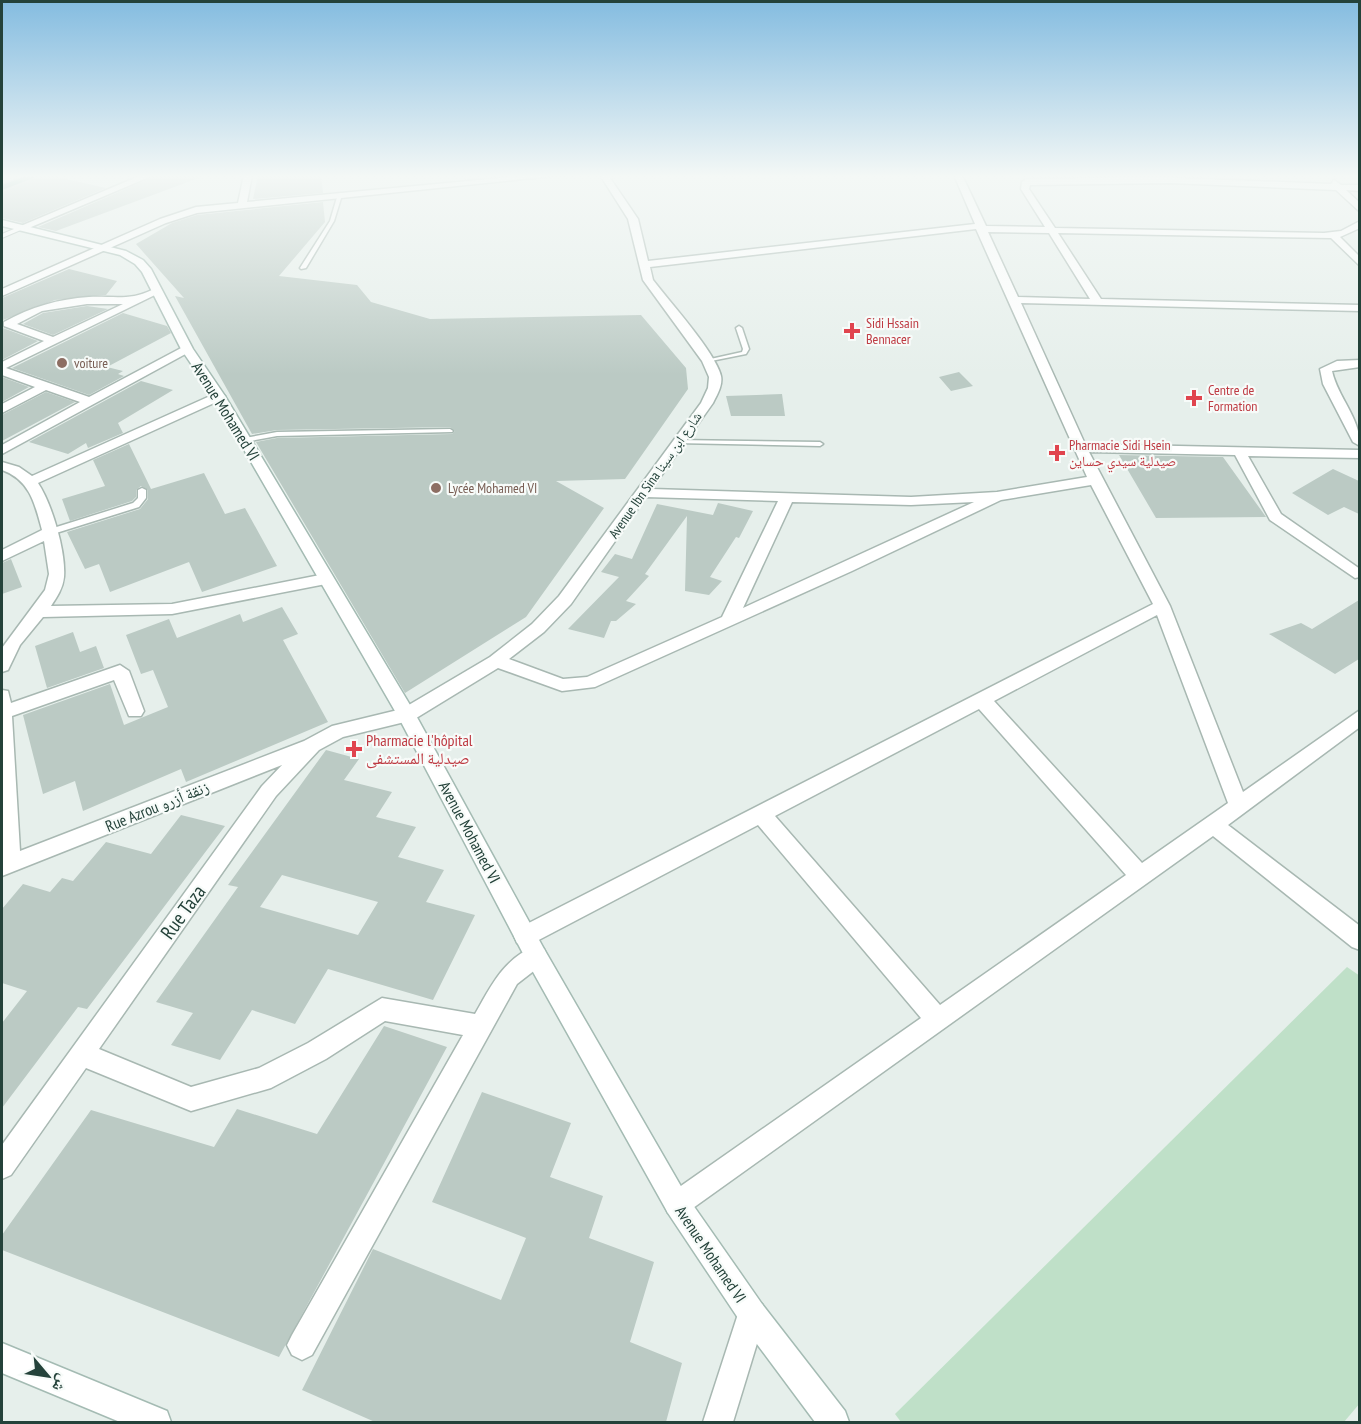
<svg xmlns="http://www.w3.org/2000/svg" width="1361" height="1424" font-family="'PT Sans Narrow','Noto Naskh Arabic',sans-serif">
<rect width="100%" height="100%" fill="#e6efeb"/>
<path fill="#bfe0c8" d="M1347,967L1360,976V1403L1344,1422H901L895,1414Z"/>
<path fill="#bbcac4" fill-rule="evenodd" d="M43,175H49L106,188L23,223L2,218V192Z
M158,175L204,176L56,231L38,227Z
M258,175H321L323,193L253,199Z
M323,202L325,222L279,276L357,285L371,302L430,319L641,315L686,368L688,389L625,479L556,481L604,508L526,617L405,693L256,442L277,438L452,434L455,431L450,427L277,430L252,434L175,296L184,298L136,244L172,223L197,215Z
M69,269L117,281L106,295L55,300L3,320V328L38,341L2,360V298Z
M87,306L108,309L53,335L23,324L43,313Z
M123,313L167,326L171,333L107,367L123,371L118,374L124,376L89,395L12,368Z
M959,372L973,386L951,391L939,377Z
M2,377L29,387L2,402Z
M141,381L173,390L118,423L123,433L88,448L86,443L68,454L29,442Z
M46,392L75,402L2,441V415Z
M782,394L785,416H731L726,396Z
M129,444L151,489L204,473L225,514L245,508L277,566L202,592L189,562L110,592L99,564L85,569L67,532L140,509L148,499V490L141,486L136,490V497L132,501L70,521L62,499L105,486L93,460Z
M1119,455L1223,457L1266,517L1156,518Z
M1333,469L1359,481V514L1344,507L1328,515L1292,493Z
M718,503L753,511L739,538L736,537L710,577L722,581L709,595L685,591L687,516L645,574L649,576L626,601L636,604L616,621H611L604,638L568,629L619,577L601,572L615,554L632,559L657,504L713,515Z
M11,559L22,587L2,594V563Z
M1359,600V659L1335,674L1269,634L1301,623L1312,629Z
M282,607L298,634L283,640L328,722L186,782L181,769L83,811L75,781L43,794L23,715L110,684L124,725L141,718L168,707L153,670L141,674L126,635L169,619L177,638L240,614L243,622Z
M73,632L80,652L96,646L104,668L47,688L35,646Z
M326,750L359,759L344,780L392,792L376,817L416,827L398,857L444,870L426,902L475,915L433,1000L328,969L295,1024L252,1010L220,1060L171,1045L193,1013L156,1002L238,887L228,885ZM282,875L378,902L358,935L260,907Z
M181,815L225,826L87,1009L78,1007L2,1108V1023L27,991L2,983V909L23,884L50,892L62,878L73,881L106,842L151,854Z
M384,1026L447,1047L279,1357L2,1250V1235L91,1110L214,1147L237,1109L317,1134Z
M482,1092L571,1123L550,1177L603,1196L589,1238L654,1262L630,1342L682,1363L666,1422H375L302,1390L373,1249L501,1300L526,1238L432,1202Z"/>
<g fill="none" stroke-linecap="round" stroke-linejoin="round">
<g stroke="#a8b8b2" stroke-width="3">
<path id="service" d="M338,194L342,195L334,221L306,268L301,269L300,268L330,221Z
M739,326L742,328L749,349L746,354L706,362V360L742,352L743,349L736,328Z
M450,429L453,431L452,432L277,436L245,442L242,440L245,438L277,432Z
M677,440L820,442L823,444L820,446L675,443L674,442Z
M142,488L146,490V498L139,507L53,534H47L46,532L47,530L133,503L138,498V490Z"/>
</g>
<g stroke="#a8b8b2" stroke-width="2">
<path id="pedestrian" d="M21,226L25,228L23,229L2,238V234Z"/>
</g>
<g stroke="#a8b8b2" stroke-width="3">
<path id="minor" d="M142,175H154L24,230L16,228Z
M244,175H252L247,202L530,175H562L197,213L166,223L2,296V289L160,219L196,207L238,203Z
M600,175H608L638,219L648,261L975,224L954,175H962L986,226L1045,227L1021,189L1022,182L1026,179L1155,177L1331,184L1334,180L1341,185H1360V191L1346,190L1360,203V212L1336,190L1170,183L1030,185L1029,189L1055,228L1324,233L1341,231L1360,221V228L1340,237L1360,257V266L1331,238L1058,233L1101,299L1360,305V311L1021,303L1085,444L1360,450V458L1248,456L1281,514L1360,569V577L1355,578L1270,520L1235,455L1089,452L1170,606L1243,792L1360,710V727L1228,825L1360,926V950L1352,947L1213,836L686,1213L677,1217L668,1213L664,1204L668,1195L921,1018L758,825L533,943L525,946L517,943L514,936L517,929L1153,604L1091,485L1001,500L852,571L595,687L562,691L498,668L413,720L343,737L319,750L276,796L99,1049L191,1087L259,1068L308,1043L382,998L475,1014C491,986 504,958 536,946L544,949L547,956L544,963L517,984L312,1355L302,1360L292,1355L287,1345L292,1335L463,1035L385,1021L326,1059L271,1088L191,1111L86,1068L11,1175L2,1179V1145L262,786L282,765L2,876V690L8,691L11,703L120,665L129,671L144,711L141,716H129L114,680L12,716L20,851L304,741L332,726L402,709L490,657L532,624L559,596L701,403L708,388L709,377L702,361L643,280L628,219ZM976,229L1087,477L997,492L911,497L652,489L713,403C717,395 723,385 721,376C716,353 669,301 653,280L650,267ZM988,232L1049,233L1090,299L1018,297ZM646,497L778,501L722,617L587,677L563,679L509,659L544,632L571,604ZM792,502L911,505L974,502L743,608ZM1157,615L1228,803L1142,863L994,701ZM979,709L1126,875L940,1005L775,816Z
M152,290L161,292L6,368L89,397L183,347H191V351L2,454V445L80,402L46,390L2,413V404L35,387L2,375V362L44,341L4,326V322C31,307 58,299 89,297C114,296 129,301 152,290ZM87,304H123L53,337L17,324L42,311Z
M1360,360V367L1332,371C1338,398 1360,417 1360,446L1353,442L1323,384L1320,369L1337,361Z
M219,392L225,396L223,399L38,483C52,504 66,552 64,577C63,588 57,597 51,606L172,604L325,574L333,579L331,583L172,614L43,617L20,645L8,670L2,672V648L45,590L49,574L44,541L2,561V550L42,530C35,504 30,480 2,470V462L19,467L32,476Z
M752,1300L762,1304L766,1314L733,1422H703L738,1314L742,1304Z"/>
</g>
<g stroke="#a4bbb3" stroke-width="3">
<path id="secondary" d="M2,220L126,251L143,260L151,269L193,349L225,396L413,710L544,949L686,1195L762,1304L845,1411L849,1422H815L742,1324L668,1213L528,963L399,718L213,396L181,349L142,272L135,264L120,255L2,226Z
M2,1343L167,1411L171,1422H120L2,1373Z"/>
</g>
<g stroke="#c2cac8" stroke-width="3">
<path id="primary" d="M29,175H41L2,190V185Z"/>
</g>
<use href="#service" fill="#fff" fill-rule="evenodd"/>
<use href="#pedestrian" fill="#fff" fill-rule="evenodd"/>
<use href="#minor" fill="#fff" fill-rule="evenodd"/>
<use href="#secondary" fill="#fff" fill-rule="evenodd"/>
<use href="#primary" fill="#6aa596" fill-rule="evenodd"/>
</g>
<linearGradient id="sky" x2="0" y2="1"><stop stop-color="#84bce0"/><stop offset="0.47" stop-color="#f4f8f6"/><stop offset="1" stop-color="#f4f8f6" stop-opacity="0"/></linearGradient>
<rect width="1361" height="375" fill="url(#sky)"/>
<g fill="#e0444e" stroke="#f7fbf9" stroke-width="2">
<path d="M849 322h6v6h6v6h-6v6h-6v-6h-6v-6h6z"/>
<path d="M1191 389h6v6h6v6h-6v6h-6v-6h-6v-6h6z"/>
<path d="M1054 444h6v6h6v6h-6v6h-6v-6h-6v-6h6z"/>
<path d="M351 740h6v6h6v6h-6v6h-6v-6h-6v-6h6z"/>
</g>
<g fill="#8d6e63" stroke="#f7fbf9" stroke-width="2">
<circle cx="62" cy="363" r="6"/>
<circle cx="436" cy="488" r="6"/>
</g>
<g text-anchor="middle" stroke-width="4.5" stroke-linejoin="round" paint-order="stroke">
<g font-size="14" fill="#be3a42" stroke="#f7fbf9" text-anchor="start">
<text x="866" y="328">Sidi Hssain<tspan x="866" dy="16">Bennacer</tspan></text>
<text x="1208" y="395">Centre de<tspan x="1208" dy="16">Formation</tspan></text>
<text x="1069" y="450">Pharmacie Sidi Hsein<tspan x="1069" dy="16">صيدلية سيدي حساين</tspan></text>
</g>
<g font-size="14" fill="#785e54" stroke="#f7fbf9" text-anchor="start">
<text x="74" y="368">voiture</text>
<text x="448" y="493">Lycée Mohamed VI</text>
</g>
<g font-size="14" fill="#24423a" stroke="#f7fbf9">
<text transform="translate(655 475) rotate(-55)" y="5">Avenue Ibn Sina شارع ابن سينا</text>
</g>
<g font-size="16" fill="#24423a" stroke="#f7fbf9">
<text transform="translate(226 411) rotate(58)" y="6">Avenue Mohamed VI</text>
<text transform="translate(157 806) rotate(-22)" y="6">Rue Azrou زنقة أزرو</text>
<text transform="translate(470 832) rotate(62)" y="6">Avenue Mohamed VI</text>
<text transform="translate(711 1254) rotate(56)" y="6">Avenue Mohamed VI</text>
</g>
<g font-size="16" fill="#be3a42" stroke="#f7fbf9" text-anchor="start">
<text x="366" y="746">Pharmacie l'hôpital<tspan x="366" dy="18">صيدلية المستشفى</tspan></text>
</g>
<g font-size="20" fill="#24423a" stroke="#f7fbf9">
<text transform="translate(183 912) rotate(-54)" y="7">Rue Taza</text>
</g>
</g>
<rect width="1361" height="1424" fill="none" stroke="#24423a" stroke-width="6"/>
<g transform="translate(48 1376) rotate(119)" stroke="#f7fbf9" stroke-width="4.5" paint-order="stroke">
<path d="M0-4.5L10 22L0 15L-10 22Z" fill="#24423a"/>
<text y="-9" font-size="16" font-weight="bold" text-anchor="middle" fill="#24423a">ش</text>
</g>
</svg>
